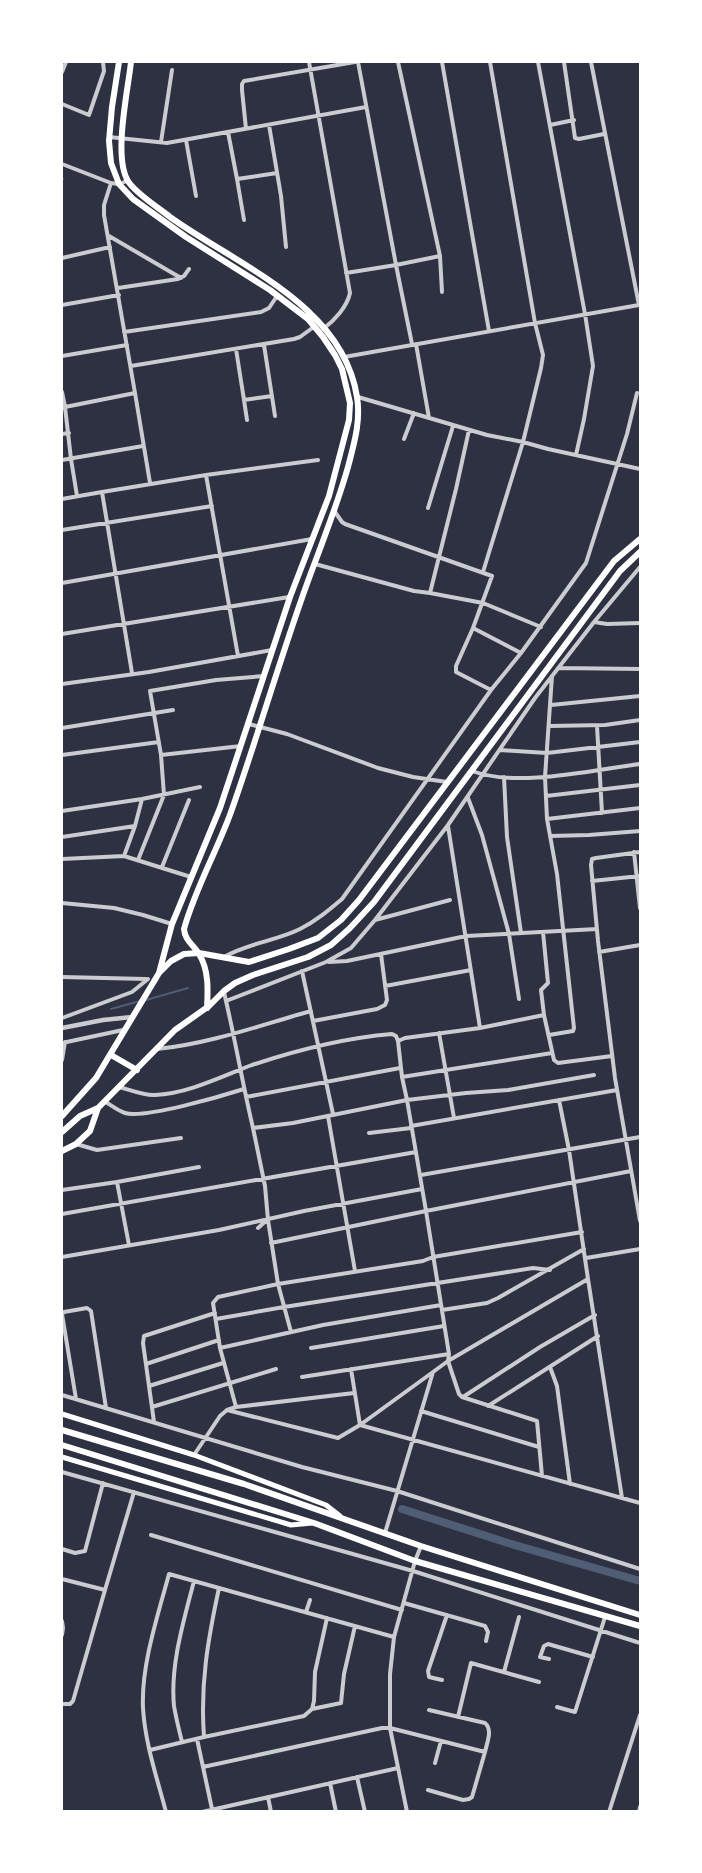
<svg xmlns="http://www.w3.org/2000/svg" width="702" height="1873" font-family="Jost,sans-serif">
<rect width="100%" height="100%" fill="#2d3142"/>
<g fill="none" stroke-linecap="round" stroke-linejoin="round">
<path stroke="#4f5d75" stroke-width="2" d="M62,178L63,179
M146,1000L188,988
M111,1009L140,1001"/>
<path stroke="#4f5d75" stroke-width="8" d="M402,1509L508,1543L640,1581"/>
<path stroke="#caccd0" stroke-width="4" d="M309,62L350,293C347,307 334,321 323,329
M398,62L440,256L442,292
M442,62L489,331
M538,62L585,314L593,366L584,419L576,455
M564,62L575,138L579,139L604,134
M62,72L66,62
M62,104L89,115L104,71L103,62
M269,125L281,196L286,247
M550,125L574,120
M246,129L242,90V84L244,81L355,62
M228,132L237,179L277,173
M109,137L167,143L366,107
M186,140L196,196
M161,142L172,70
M62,164L111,183L119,184L127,181
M237,179L244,220
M109,236L181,278
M62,258L110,247
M346,273L396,265L358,62
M118,288L178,279L184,276L189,269
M62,305L119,295
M124,332L261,312L269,308L277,296
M412,344L396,265L440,256
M416,344L429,418
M264,345L275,416
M236,349L244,400
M62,356L127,345
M344,357L639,305L591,62
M131,366L294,339L300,337L315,326
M62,392L65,407L135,393L104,215V205L111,183
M135,393L150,483
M358,397L487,435L523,442L548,449L640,469
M62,408L65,407L71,459L77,496
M247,420L244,400L272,396
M62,434L69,433
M404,439L414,413
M62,460L143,446
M206,475L238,656
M102,492L206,475L318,460
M62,499L102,492L132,673
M428,508L453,426
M62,530L212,506
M315,564L414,591L430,593L456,489L469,430
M483,572L523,442L541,368L543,355L535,323L490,62
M62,583L312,539
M430,593L483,603L541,627
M594,622L607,624L640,623
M473,628L456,666V672L491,690
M62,634L289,597
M521,653L586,563L627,434L637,393
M558,668L640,669
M62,684L149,672L272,650
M551,705L640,696
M249,724L287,734L378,768L413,777L447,782
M549,726L605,725L640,720
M597,726L602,813
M62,728L173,710
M500,750L547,753L640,742
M62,755L159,742
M161,755L241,746
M472,771C517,788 593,770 640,764
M504,777L507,837L521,933
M546,796L640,785
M468,798L482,835L509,934L519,999
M62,811L142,799L200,787
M547,819L640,808
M550,836L589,835L640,831
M62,837L135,826
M634,852L640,908
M640,852L596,858L592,859L591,865L598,941L615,1078L640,1221
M124,856L135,826L142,799
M62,859L124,856L191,877
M138,860L164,795L161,755L150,691L216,680L264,676
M162,867L189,800
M592,881L640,876
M62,903L114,908L143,915L172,924
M375,920L450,900
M543,932L548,983L541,990L544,1015L554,1060L558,1063L612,1056
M599,952L640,945
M224,957C248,943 276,941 300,929C316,921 329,910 342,899L491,690L521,653L473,628L492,576L345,524L342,522L335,512
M329,962L347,961L466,936L597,929
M302,971L333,1114
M62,977L146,979
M385,986L471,970
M224,992L226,1001L326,962L351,948L375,920L448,825L535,698L594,622L640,567
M226,1001C236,1044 243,1086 253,1128L293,1123L407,1100L402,1077L552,1053
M62,1018L132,992L148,979
M313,1021L377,1009L385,1005L387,1000L381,954
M480,1028L544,1015
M439,1033L454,1118
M549,1035L573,1031L574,1028L557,874L547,819L545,777L552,676
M398,1041L405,1038L480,1028L448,826
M62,1043L123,1030
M157,1049C209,1044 261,1025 311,1011
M62,1060L65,1042
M119,1087C131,1090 144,1096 155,1095C187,1094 223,1076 252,1065C297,1050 344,1038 392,1034L396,1036L398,1041L402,1077
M246,1097L400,1068
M104,1101C111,1105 118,1111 125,1113C144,1119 222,1096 244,1089
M328,1116L355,1271
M411,1126L617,1090
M253,1128L265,1186L268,1220L278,1284L291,1332
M369,1133L411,1128
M76,1144L97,1150L181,1138
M421,1175L640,1137
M117,1182L129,1245
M62,1190L117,1182L199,1167
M62,1214L416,1152
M258,1228L267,1220
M271,1243L426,1211L407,1100L466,1093L508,1090L594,1075
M62,1257L219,1230L304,1211L422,1189
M586,1258L640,1249
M588,1279L622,1498
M441,1305L323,1325L220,1348L213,1303L218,1297L278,1284L423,1261L433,1257L582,1232
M442,1310L487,1303L498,1298L584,1249
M216,1319L284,1307L533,1268L550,1270
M220,1348L236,1407
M311,1348L444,1326
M146,1364L219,1340
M550,1367L557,1386L570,1484
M351,1369L360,1425L640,1503
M302,1377L449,1354
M149,1386L223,1363
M62,1395L302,1467L397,1491L640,1569
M463,1397L540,1347L595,1315
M76,1399L62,1314L64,1312L87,1308L91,1311L106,1408
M488,1406L598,1336
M152,1407L276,1369
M227,1410L236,1407L354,1393
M421,1411L539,1447
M154,1422L143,1343L144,1336L215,1313
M194,1455L220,1416L227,1410L338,1438L360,1425L433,1372
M62,1472L413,1571L640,1643
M542,1476L537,1421L462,1397L459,1394L448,1361L449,1354L426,1211L631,1171
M385,1533L433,1372L448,1361L588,1279L569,1150L559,1100
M151,1535L402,1610
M62,1549L75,1553L85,1551L103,1483
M62,1579L105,1590L73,1701L70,1704H62
M219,1588C208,1639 200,1684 204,1737L304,1716L312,1709L314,1701L315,1672L327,1618
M105,1590L134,1492
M404,1603L485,1626L488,1632L486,1641
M306,1612L310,1600
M62,1621L63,1628L62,1635
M549,1659L540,1657L544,1646L548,1644L593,1657
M504,1672L519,1617
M442,1680L429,1677L428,1671L447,1615
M557,1707L575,1712L605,1617
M312,1709L341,1703L344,1674L355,1626
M458,1717L471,1663L539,1682
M197,1739L212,1809
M182,1742C179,1730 176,1718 174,1706C170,1665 184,1620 194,1581
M150,1750L204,1737
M435,1763L441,1741
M203,1767L382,1728H390L485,1752C487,1742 493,1730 485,1723L429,1710
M357,1777L365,1812
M330,1783L336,1812
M428,1790L463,1800L469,1799L472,1797L485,1752
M268,1797L271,1812
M166,1812C157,1778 145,1743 143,1708C141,1665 158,1615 169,1574L394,1637
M202,1812L398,1768
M407,1812L390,1728V1674L394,1637L415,1561L421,1546
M609,1812L640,1715
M639,1812L640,1807"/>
<path stroke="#caccd0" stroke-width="4.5" d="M62,1028L103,1020L132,1017"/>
<path stroke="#fff" stroke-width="5" d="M62,1414L194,1455L326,1505L340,1516
M62,1457L291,1525L312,1523"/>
<path stroke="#fff" stroke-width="6" d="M119,62L112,107L109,141L111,163L119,184L133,199L186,237L270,290L308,319L323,337L335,355L342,369L350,403L349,420L329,496L290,597L220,808L172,924L159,973
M131,62C128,90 113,157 128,181C135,193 159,208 170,217C237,265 343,305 357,397C361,421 354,444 348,467C337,506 322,543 308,581C280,658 258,736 231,812C217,851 195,889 184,929C185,941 193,944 199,954C209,970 208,990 207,1008
M111,1055L137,1070
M62,1116L96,1078L159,973L171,961L184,954L199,953L249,962L289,949L318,938L341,920L359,900L614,561L640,539
M62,1132L80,1116L98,1108
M62,1151L76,1144L90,1131L98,1108L175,1030L209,1006L224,991L235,983L253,975L308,957L331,945L350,928L374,902L620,571L640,552
M62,1430L244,1484L421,1546L640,1615
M62,1445L314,1523L415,1561L640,1626"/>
</g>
<rect width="702" height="1873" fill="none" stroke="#ffffff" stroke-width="126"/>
</svg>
